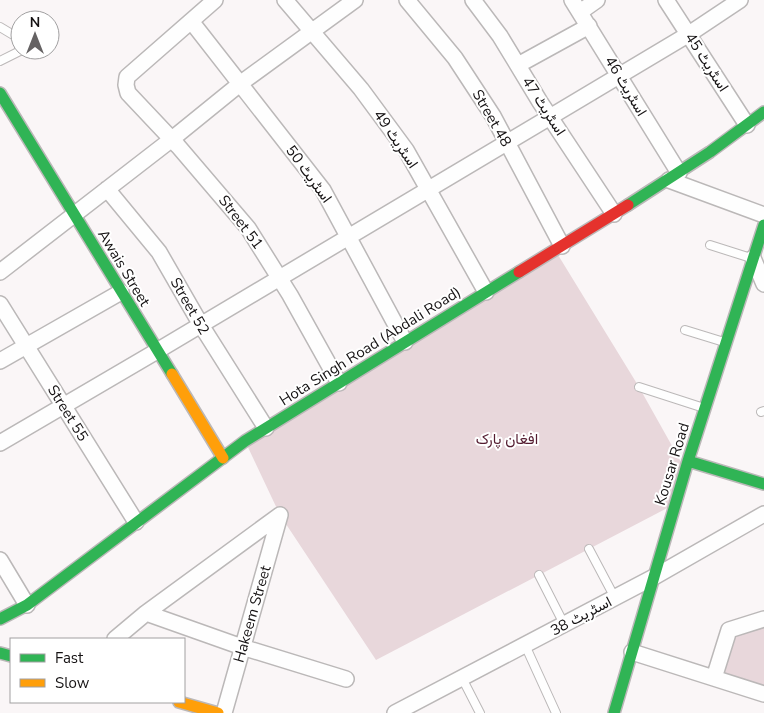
<svg xmlns="http://www.w3.org/2000/svg" width="764" height="713" font-family="'Nunito Sans',Vazirmatn,sans-serif">
<rect width="100%" height="100%" fill="#faf6f7"/>
<path fill="#e8d7db" d="M555,250L639,387L685,469L675,504L376,660L280,515L245,441Z
M764,619V694L714,678L729,630Z"/>
<g fill="none" stroke-linecap="round" stroke-linejoin="round">
<g stroke="#bbb8b8" stroke-width="10">
<path id="lane" d="M0,27L20,39
M0,61L22,50
M710,245L751,258
M685,330L724,342
M639,387L704,408
M761,412L764,411
M589,549L615,598
M539,575L564,624
M525,645L556,713
M462,678L480,713"/>
</g>
<g stroke="#bbb8b8" stroke-width="18">
<path id="street" d="M215,0L127,77L126,85L128,93L178,146L248,228L290,295L339,383
M285,0L361,89L406,150L486,292
M407,0L455,58L493,116L562,246
M473,0L500,36L540,102L614,214
M572,0L679,173
M666,0L747,125
M580,12L597,0
M191,21L323,190L405,342
M518,65L589,26
M669,180L764,215
M107,189L159,252L201,325L266,428
M753,258L764,284
M0,272L172,139L241,83L355,0
M0,304L136,522
M0,361L121,292
M0,443L157,351L550,117L689,34L740,0
M0,560L27,605
M146,613L242,647L346,679
M115,639L146,613L280,515
M632,652L764,694
M714,678L729,630L764,619
M224,713L280,515
M395,713L654,577L764,514"/>
</g>
<g stroke="#bbb8b8" stroke-width="14">
<path id="fast" d="M0,93L172,374
M628,205L710,152L764,112
M688,461L764,484
M0,619L27,605L245,441L519,272
M0,653L11,656
M614,713L688,461L764,225"/>
</g>
<g stroke="#bbb8b8" stroke-width="14">
<path id="slow" d="M172,374L223,458
M179,702L218,713"/>
</g>
<g stroke="#bbb8b8" stroke-width="14">
<path id="jam" d="M519,272L628,205"/>
</g>
<use href="#lane" stroke="#fefefe" stroke-width="8"/>
<use href="#street" stroke="#fefefe" stroke-width="15"/>
<use href="#fast" stroke="#30b455" stroke-width="11"/>
<use href="#slow" stroke="#ff9f0a" stroke-width="11"/>
<use href="#jam" stroke="#e5322d" stroke-width="11"/>
</g>
<g text-anchor="middle" stroke-width="4" stroke-linejoin="round" paint-order="stroke">
<g font-size="15" fill="#151213" stroke="#fff">
<text transform="translate(707 62) rotate(57)" y="5">اسٹریٹ 45</text>
<text transform="translate(626 86) rotate(59)" y="5">اسٹریٹ 46</text>
<text transform="translate(544 106) rotate(57)" y="5">اسٹریٹ 47</text>
<text transform="translate(492 118) rotate(60)" y="5">Street 48</text>
<text transform="translate(396 139) rotate(56)" y="5">اسٹریٹ 49</text>
<text transform="translate(309 174) rotate(54)" y="5">اسٹریٹ 50</text>
<text transform="translate(241 222) rotate(53)" y="5">Street 51</text>
<text transform="translate(124 268) rotate(59)" y="5">Awais Street</text>
<text transform="translate(190 306) rotate(60)" y="5">Street 52</text>
<text transform="translate(370 346) rotate(-32)" y="5">Hota Singh Road (Abdali Road)</text>
<text transform="translate(68 413) rotate(58)" y="5">Street 55</text>
<text transform="translate(672 464) rotate(-73)" y="5">Kousar Road</text>
<text transform="translate(252 614) rotate(-74)" y="5">Hakeem Street</text>
<text transform="translate(581 616) rotate(-28)" y="5">اسٹریٹ 38</text>
</g>
<g font-size="15" fill="#541c30" stroke="#fff">
<text x="507" y="444">افغان پارک</text>
</g>
</g>
<rect x="10" y="638" width="175" height="65" fill="#ffffff" stroke="#a1a0a1"/>
<rect x="20" y="654" width="25" height="8" fill="#30b455" stroke="#a1a0a1"/>
<text x="55" y="663" font-size="15" fill="#151213">Fast</text>
<rect x="20" y="679" width="25" height="8" fill="#ff9f0a" stroke="#a1a0a1"/>
<text x="55" y="688" font-size="15" fill="#151213">Slow</text>
<g transform="translate(35 35)"><circle r="24" fill="#ffffff" stroke="#a1a0a1"/>
<path d="M0-4L9 19L0 12L-9 19Z" fill="#656263"/>
<text y="-8" font-size="14" font-weight="bold" text-anchor="middle" fill="#151213">N</text>
</g>
</svg>
